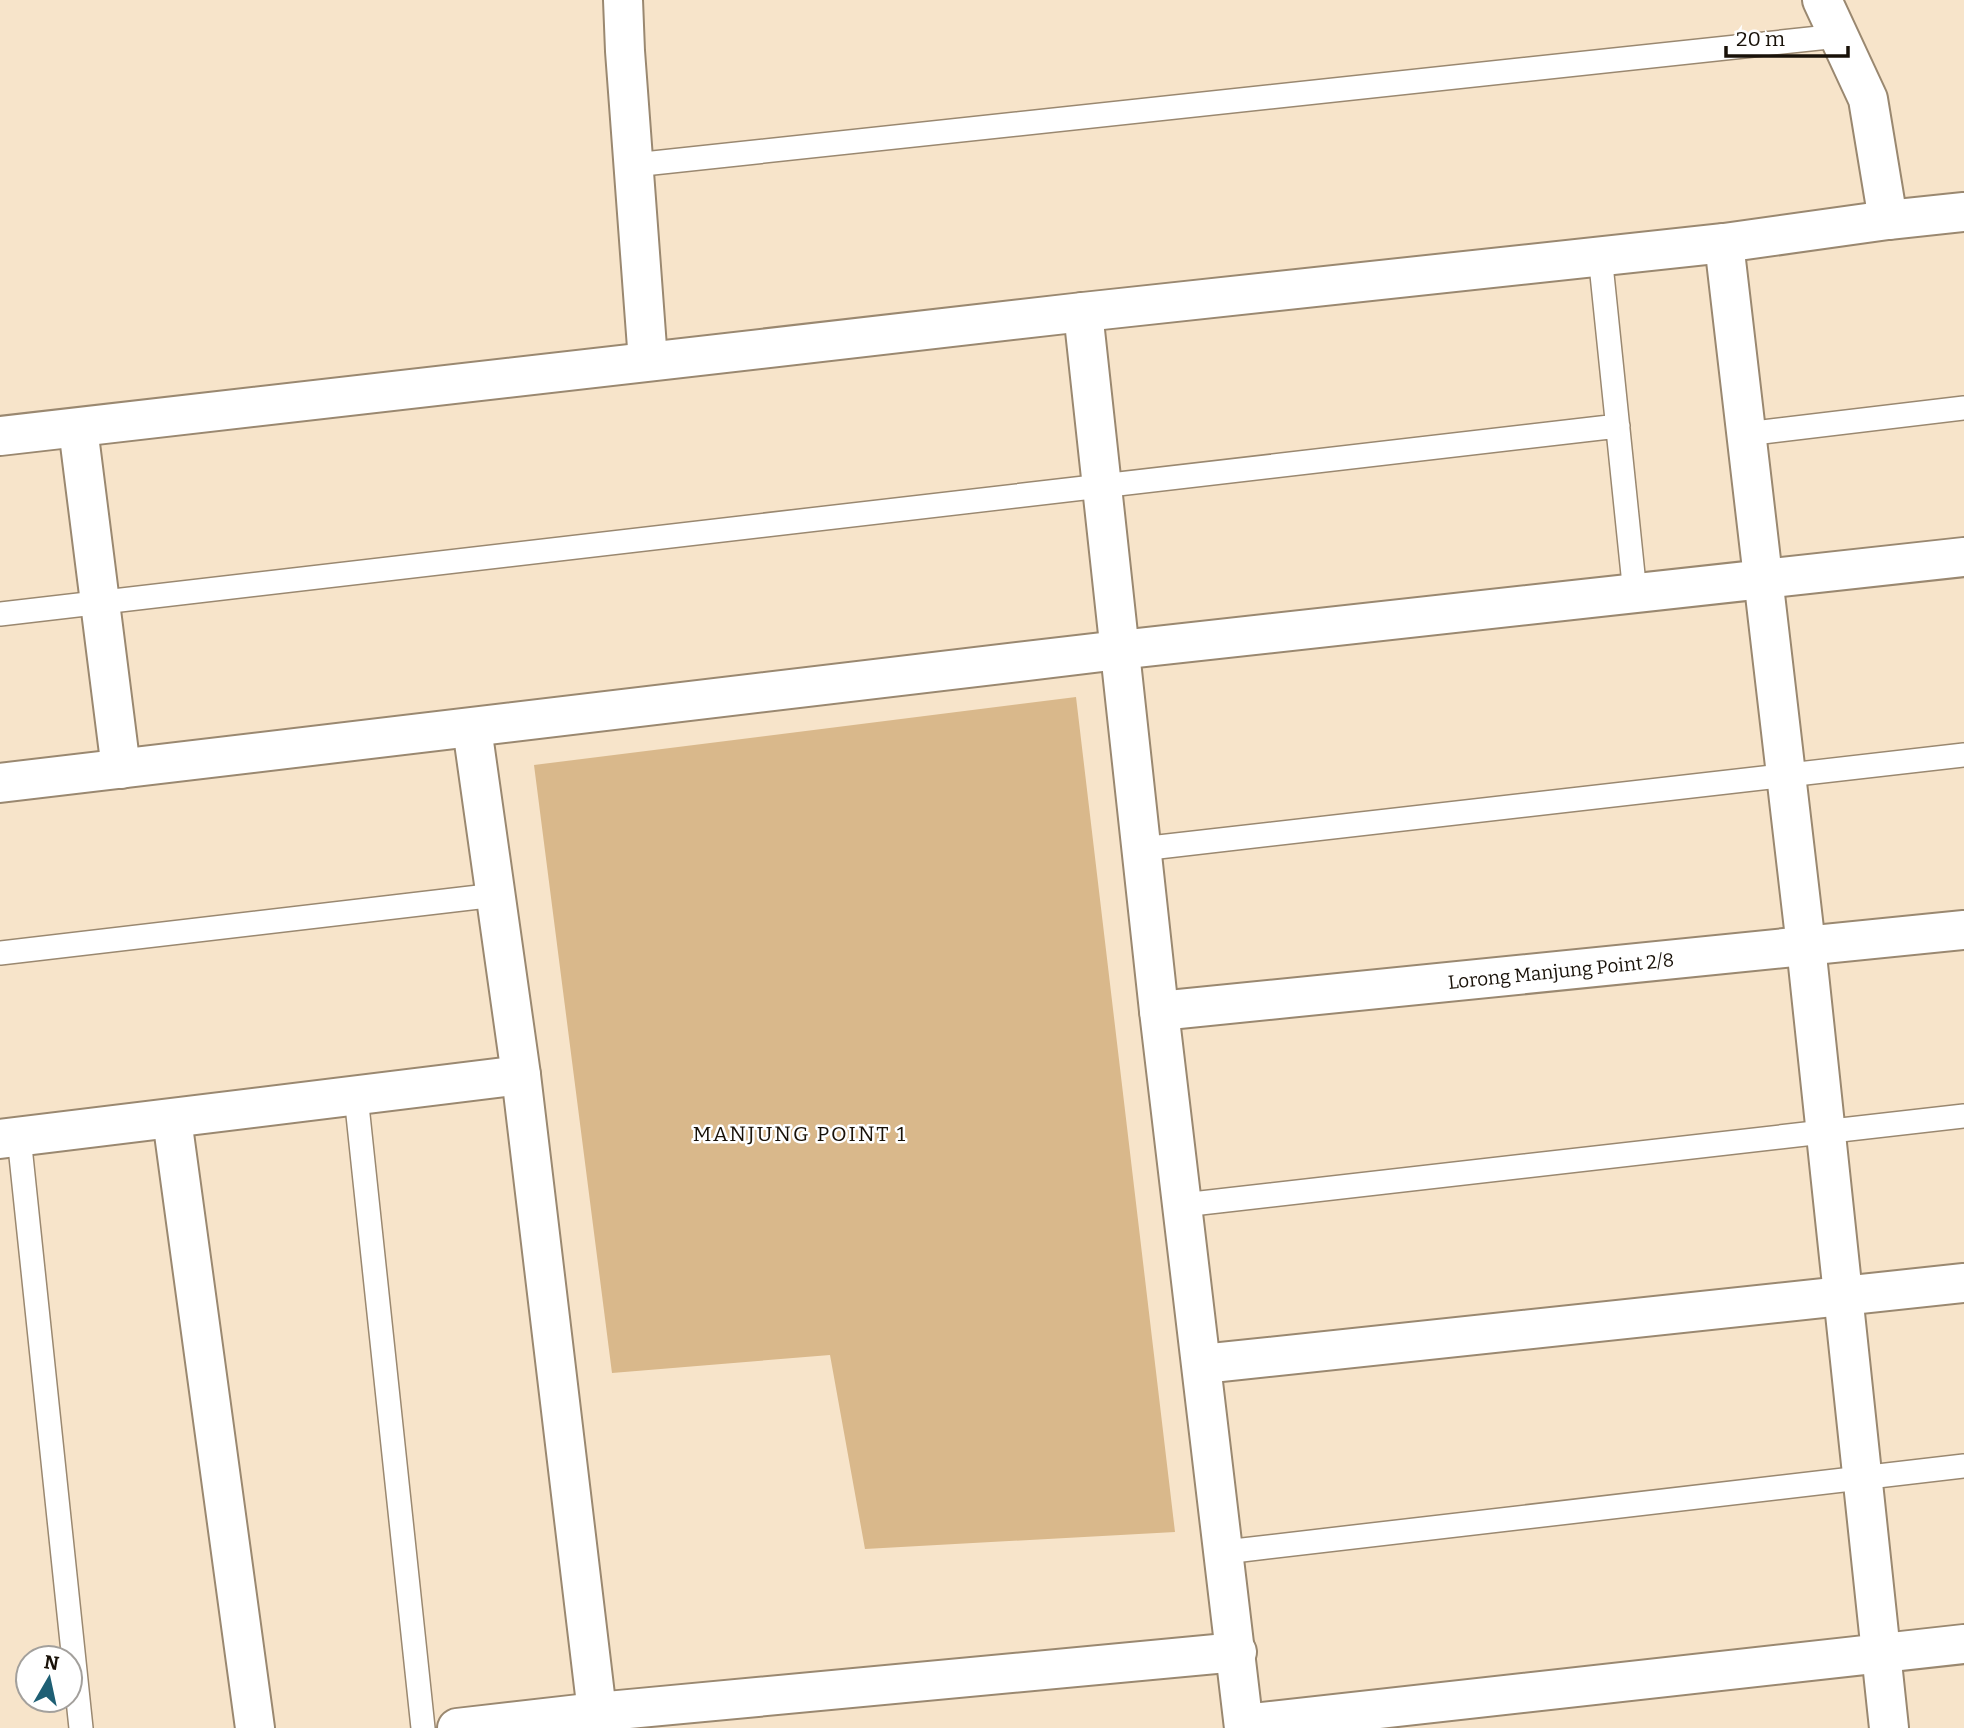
<svg xmlns="http://www.w3.org/2000/svg" width="1964" height="1728" font-family="Bitter,serif">
<rect width="100%" height="100%" fill="#f7e4ca"/>
<path fill="#d9b88b" d="M1076,697L1175,1532L865,1549L830,1355L612,1373L534,765Z"/>
<g fill="none" stroke-linecap="round" stroke-linejoin="round">
<g stroke="#9a8870" stroke-width="26">
<path id="lane" d="M634,165L1838,36
M1600,255L1635,594
M1746,434L1964,408
M0,614L1618,426
M1141,849L1964,755
M0,953L496,895
M356,1096L423,1728
M19,1137L81,1728
M1183,1205L1964,1116
M1225,1552L1964,1466"/>
</g>
<g stroke="#9a8870" stroke-width="42">
<g id="street">
<path d="M623,0L625,51L648,361"/>
<path d="M1822,0L1868,99L1888,220"/>
<path d="M1724,243L1806,946L1889,1728"/>
<path d="M1083,312L1159,1011L1244,1728"/>
<path d="M78,428L121,769"/>
<path d="M0,436L1083,312L1724,243L1888,220L1964,212"/>
<path d="M472,728L521,1075L597,1712"/>
<path d="M0,783L1119,650L1964,557"/>
<path id="s1" d="M1159,1011L1964,930"/>
<path d="M172,1119L255,1728"/>
<path d="M0,1139L521,1075"/>
<path d="M1202,1364L1964,1283"/>
<path d="M1244,1724L1964,1644"/>
<path d="M457,1728L597,1712L1237,1652"/>
</g>
</g>
<use href="#lane" stroke="#fff" stroke-width="23"/>
<use href="#street" stroke="#fff" stroke-width="38"/>
</g>
<g text-anchor="middle" stroke-width="5" stroke-linejoin="round" paint-order="stroke">
<g font-size="19" fill="#181108" stroke="#fff">
<text dy="7" stroke="none"><textPath href="#s1" startOffset="404">Lorong Manjung Point 2/8</textPath></text>
</g>
<g font-size="21" letter-spacing="2" fill="#181108" stroke="#fff">
<text x="800" y="1141">MANJUNG POINT 1</text>
</g>
</g>
<g transform="translate(49 1679) rotate(9)"><circle r="33" fill="#ffffff" stroke="#a3a09c" stroke-width="2"/>
<path d="M0-5L12 26L0 18L-12 26Z" fill="#1e5f74"/>
<text y="-10" font-size="19" font-weight="bold" text-anchor="middle" fill="#181108">N</text>
</g>
<path d="M1726 46v10h122v-10" fill="none" stroke="#181108" stroke-width="3.5"/>
<text x="1736" y="46" font-size="21" fill="#181108" stroke="#ffffff" stroke-width="5" paint-order="stroke">20 m</text>
</svg>
